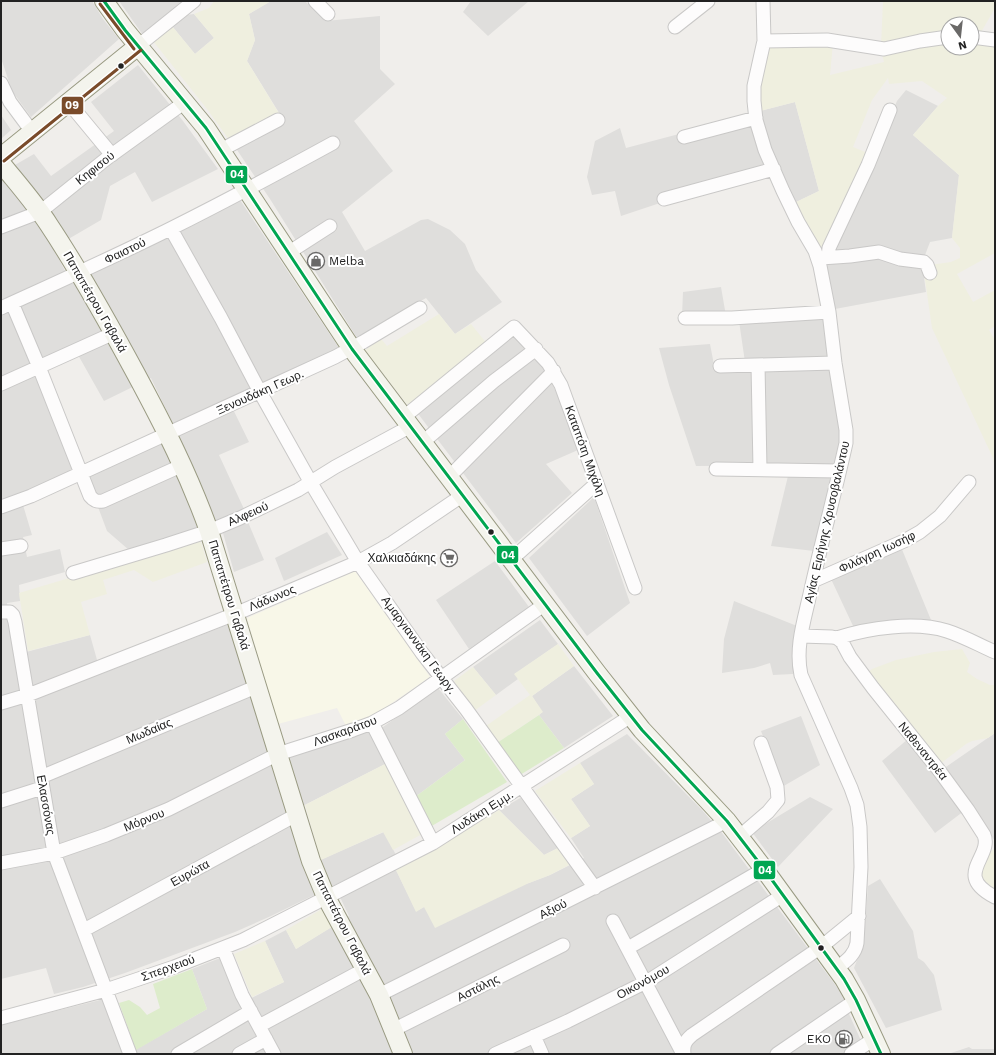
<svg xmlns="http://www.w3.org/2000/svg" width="996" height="1055" font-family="'Work Sans',sans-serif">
<rect width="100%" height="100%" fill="#f0eeeb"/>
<path fill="#dfdedc" d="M1,1H92L103,19L119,39L31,117L12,91L1,58Z
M119,1H183L143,35Z
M271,1H305L325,21L380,16V69L395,84L354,121L393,171L342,212L365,251L421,220L428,219L450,230L465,244L476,270L502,302L455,334L426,298L357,338L270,199L235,147L284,121L247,61L255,40L249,14Z
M471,1H529L488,36L463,12Z
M194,14L214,38L195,54L172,26L186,15Z
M138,65L183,121L218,169L152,202L135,172L110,186L101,220L53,248L72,284L240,200L339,348L228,399L249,442L219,455L244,509L197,529L129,550L107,531L86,475L179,437L151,378L104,401L73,346L32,363L73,469L20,495L32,535L23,537L27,557L60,549L65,572L19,585L20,601L7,603L15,655L90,635L101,674L230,624L288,758L383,727L438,688L463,719L445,734L465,760L415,797L387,763L287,814L304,867L384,832L396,855L271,916L235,932L125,973L83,987L54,994L46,968L1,979V173L34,154L51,176L114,131L91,102Z
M906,90L938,106L913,135L959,175L952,238L930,242L922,263L926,292L835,309L825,263L868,172L897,101Z
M795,102L819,191L794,203L774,158L760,111Z
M1,115L11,130L1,139Z
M747,116L756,142L766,166L660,203L621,216L615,191L592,195L587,177L595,141L620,128L626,148Z
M721,287L726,316H682L683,292Z
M827,316L841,434L836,465L696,466L669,385L659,348L710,344L715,370L746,369L739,321Z
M512,334L545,370L560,400L578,450L546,464L572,493L516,543L416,411Z
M788,476L832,477L814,551L771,546Z
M594,497L630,603L587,636L529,558Z
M248,522L264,560L234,572L223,533Z
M327,532L342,555L284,581L275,558Z
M901,547L931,620H904L854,628L831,579Z
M495,561L529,607L469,649L436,600Z
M734,601L797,626L793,674L773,675L770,663L754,668L722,673L724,639Z
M540,620L558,644L515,674L518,679L496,695L473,667Z
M574,666L613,716L564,748L539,715L542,712L532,696Z
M801,716L820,765L782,787L761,731Z
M995,733V841L943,769Z
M627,734L702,810L722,833L848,1002L845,1005L867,1054H128L207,1009L192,969L220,958L236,995L241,1003L284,982L265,941L286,930L296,949L349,916L340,897L396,870L416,911L424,907L529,883L550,875L584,858L571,838L590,826L571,799L594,784L580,763Z
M908,739L964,811L935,833L882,761Z
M522,797L558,848L544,855L499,810Z
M810,797L833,809L778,867L752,832Z
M880,879L913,931L918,958L924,962L934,975L942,1010L886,1028L854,968L864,942L868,886Z
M104,999L125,1054H1V1025Z
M969,1047L972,1049H995V1054H951V1053Z"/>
<path fill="#f8f7e8" d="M355,571L430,677L370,718L347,728L337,708L278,724L247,618Z"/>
<path fill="#efefdf" d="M214,1H271L249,14L255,40L247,61L280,115L230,141L207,109L153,41L172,26L195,54L214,38L194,14L209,8Z
M883,1H995V8L980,34L972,32V24H948V33L881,46Z
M972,39L995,43V253L957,274L973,302L995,290V326L989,330L995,340V470L993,458L932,328L923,266L951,262L960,258V248L952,238L959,175L913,135L938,106L947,98L922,81L889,84L888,78L872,100L853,147L870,154L825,248H817L794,203L819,191L795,102L760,111L758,96L768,44L833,43L830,75L884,62L882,54L948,40V48H972Z
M439,314L455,334L471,324L488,345L410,408L365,350L381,339L387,346Z
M200,539L207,562L153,582L134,570L103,580L107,594L81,602L90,635L28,651L19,593Z
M558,644L574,666L532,696L543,712L497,743L486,726L530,695L514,674Z
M962,649L970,663L967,672L977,679L990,685H995V733L988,738L972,741L966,744L940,764L867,673L872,669L896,660L934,652Z
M473,667L496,695L474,711L454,681Z
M387,763L422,834L393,850L383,832L321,860L305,805Z
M580,763L594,784L571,799L590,826L571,838L535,791Z
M499,810L544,855L558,848L569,865L550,875L529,883L435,928L424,907L416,912L396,870L441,845Z
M995,848V894L984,886L980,869L987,855Z
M322,909L332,927L296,949L286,930Z
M265,941L284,982L252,997L234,954Z"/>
<path fill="#ddeccb" d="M539,715L564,748L520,775L497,743Z
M463,719L507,782L430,827L415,797L465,760L445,734Z
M192,969L207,1009L136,1050L119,1003L129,1000L140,1007L147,1015L160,1008L153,984Z"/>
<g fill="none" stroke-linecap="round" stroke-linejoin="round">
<g stroke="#c9c8c7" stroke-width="15">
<path id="street" d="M315,1L328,14
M763,1L764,41L754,86V101L756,120L765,150L783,191L798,222L815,251L820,266L829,312L835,363L846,430V443C835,493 821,544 810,594C804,621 795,648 801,675L851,788L857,805L860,827L861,867L857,943C855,955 846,961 837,968
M675,27L708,1
M972,37L995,40
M764,41L827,40L884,49L920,41L948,37
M138,46L194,1
M1,83L10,102L33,133
M69,103L112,155
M684,137L756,118
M221,150L278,120
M664,199L774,169
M1,227L40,212L106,159L185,102
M171,229L221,318L260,392L311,483L358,562L422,653L466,709L595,888
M288,253L330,226
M828,257L829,248L868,165L890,110
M821,258L850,256L879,252L900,259L924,262L927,265L930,273
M12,303L39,367L90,496C94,501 97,502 103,501L183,465
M1,308C58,282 116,256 172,228C226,201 280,172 333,143
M685,318H732L829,312
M758,365L760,469
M720,366L835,363
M1,384L114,333
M404,417L514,327L548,363L561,385L635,588
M423,442L494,381L536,349
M716,469L839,471
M449,477L554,371
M1,507L31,496L335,357L363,342L420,308
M1,549L21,546
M512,559L597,483
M73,573L166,545L209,531L240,518L298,490L335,467L411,426
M813,581L904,541L920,532L940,516L969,482
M1,612H10L13,615L15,622L54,853L130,1054
M801,636L832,637L837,638L842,642L850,657L873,688L938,769L968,810L984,835C993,857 952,875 995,897
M837,638C868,628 915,621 947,631C963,636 979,645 995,652
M1,703L28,695L235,614L358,562L392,543L463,495
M372,723L433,843
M41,777L258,686
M1,801L42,788
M739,837L768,812L778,800L777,787L761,743
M1,863L54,853L106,835L169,809L278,754L353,730L372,723L399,708L545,604
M613,921L683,1054
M84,930L296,815
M223,948L242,995L274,1054
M628,948L764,869
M379,995L727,821
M1,1018L106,990L174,967L243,940L433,843L631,716
M259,1026L365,969
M393,1030L563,945
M534,1036L542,1054
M178,1054L251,1011
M239,1054L266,1039
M495,1054L568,1021L648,981L783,895
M684,1054C683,1045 685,1041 692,1035L821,947L859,916
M777,1054L856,1000
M851,1054L874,1039"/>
</g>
<g stroke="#999a82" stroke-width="20">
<path id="secondary" d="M104,1L125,30L206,128L352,349L597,673L642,730L727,821L764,869L844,979L856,1000L881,1054
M1,157L138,46
M1,163C17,183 35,203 49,225C81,273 109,324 136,374C164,426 189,475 209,531L311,861L326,897L379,995L403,1054"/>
</g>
<use href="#street" stroke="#fdfcfc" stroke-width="13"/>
<use href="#secondary" stroke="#f4f4ed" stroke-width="18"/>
<g stroke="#fff" stroke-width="6">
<path id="bus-1" d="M104,1L125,30L206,128L352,349L597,673L642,730L727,821L764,869L844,979L856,1000L881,1054"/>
</g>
<g stroke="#fff" stroke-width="6">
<path id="bus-2" d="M100,4L134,49
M4,161L141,50"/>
</g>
<use href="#bus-1" stroke="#00a651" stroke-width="3"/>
<use href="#bus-2" stroke="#7a4b2a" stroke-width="3"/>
</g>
<defs>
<g id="shop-ring" transform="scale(0.9)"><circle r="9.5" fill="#fff" stroke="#6a6968" stroke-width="1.5"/><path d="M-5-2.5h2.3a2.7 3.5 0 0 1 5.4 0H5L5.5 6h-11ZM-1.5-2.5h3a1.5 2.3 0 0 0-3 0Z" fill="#6a6968"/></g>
<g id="supermarket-ring" transform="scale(0.9)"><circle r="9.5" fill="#fff" stroke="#6a6968" stroke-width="1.5"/><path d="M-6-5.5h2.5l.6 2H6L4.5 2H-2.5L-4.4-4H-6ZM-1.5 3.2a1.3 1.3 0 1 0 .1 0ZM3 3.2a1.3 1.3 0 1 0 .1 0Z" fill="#6a6968"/></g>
<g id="fuel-ring" transform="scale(0.9)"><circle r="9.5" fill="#fff" stroke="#6a6968" stroke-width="1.5"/><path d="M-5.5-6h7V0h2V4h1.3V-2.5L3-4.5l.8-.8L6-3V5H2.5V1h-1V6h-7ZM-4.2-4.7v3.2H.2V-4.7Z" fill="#6a6968"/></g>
</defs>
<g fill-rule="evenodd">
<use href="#shop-ring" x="316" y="261"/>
<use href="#supermarket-ring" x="449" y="558"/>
<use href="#fuel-ring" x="844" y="1039"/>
</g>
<g fill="#222" stroke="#fff" stroke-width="1.5">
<circle cx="121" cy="66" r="3.5"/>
<circle cx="491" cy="532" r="3.5"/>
<circle cx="821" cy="948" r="3.5"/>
</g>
<g text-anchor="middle" stroke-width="4" stroke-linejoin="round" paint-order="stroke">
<g font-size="12" fill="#222" stroke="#fff">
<text transform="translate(95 168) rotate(-38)" y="4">Κηφισού</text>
<text transform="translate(125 251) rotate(-26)" y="4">Φαιστού</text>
<text transform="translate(95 302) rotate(60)" y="4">Παπαπέτρου Γαβαλά</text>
<text transform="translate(260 392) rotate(-24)" y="4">Ξενουδάκη Γεωρ.</text>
<text transform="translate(585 451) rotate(70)" y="4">Καταπότη Μιχάλη</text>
<text transform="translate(248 514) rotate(-24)" y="4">Αλφειού</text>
<text transform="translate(827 522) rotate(-77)" y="4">Αγίας Ειρήνης Χρυσοβαλάντου</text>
<text transform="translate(877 552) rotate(-25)" y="4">Φιλάγρη Ιωσήφ</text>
<text transform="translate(229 595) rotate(73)" y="4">Παπαπέτρου Γαβαλά</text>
<text transform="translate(272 598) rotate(-23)" y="4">Λάδωνος</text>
<text transform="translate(419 645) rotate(54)" y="4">Αμαργιαννάκη Γεωργ.</text>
<text transform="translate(149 731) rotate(-23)" y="4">Μωδαίας</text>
<text transform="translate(345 731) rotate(-20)" y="4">Λασκαράτου</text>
<text transform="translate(923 751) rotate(51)" y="4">Ναθεναντρέα</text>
<text transform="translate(46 805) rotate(80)" y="4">Ελασσόνας</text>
<text transform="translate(482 812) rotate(-32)" y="4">Λυδάκη Εμμ.</text>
<text transform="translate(144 820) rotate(-22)" y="4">Μόρνου</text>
<text transform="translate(190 873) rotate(-29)" y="4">Ευρώτα</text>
<text transform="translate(553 909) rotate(-27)" y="4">Αξιού</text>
<text transform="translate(342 923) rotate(63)" y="4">Παπαπέτρου Γαβαλά</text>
<text transform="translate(168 968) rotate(-20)" y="4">Σπερχειού</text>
<text transform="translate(643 982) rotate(-29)" y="4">Οικονόμου</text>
<text transform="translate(478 988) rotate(-27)" y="4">Αστάλης</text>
</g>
<g font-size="12" fill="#222" stroke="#fff" text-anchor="end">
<text x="329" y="265" text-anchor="start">Melba</text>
<text x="436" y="562">Χαλκιαδάκης</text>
<text x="831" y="1043">EKO</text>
</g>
</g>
<g stroke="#fff" stroke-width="1.5">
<rect x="61" y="96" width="23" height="19" rx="4" fill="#7a4b2a"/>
<rect x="225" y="165" width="23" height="19" rx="4" fill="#00a651"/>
<rect x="496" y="545" width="23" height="19" rx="4" fill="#00a651"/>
<rect x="753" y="860" width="23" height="20" rx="4" fill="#00a651"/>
</g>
<g font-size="11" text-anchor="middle" font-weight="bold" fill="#fff">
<text x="72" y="109">09</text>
<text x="237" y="178">04</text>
<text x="508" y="559">04</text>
<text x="765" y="874">04</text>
</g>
<rect width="996" height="1055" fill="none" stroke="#222222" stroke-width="4"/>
<g transform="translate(960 36) rotate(165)"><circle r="19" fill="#ffffff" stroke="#a7a7a7"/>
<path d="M0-3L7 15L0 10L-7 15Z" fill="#6a6968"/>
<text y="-6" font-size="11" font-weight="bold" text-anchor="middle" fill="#222222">N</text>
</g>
</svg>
